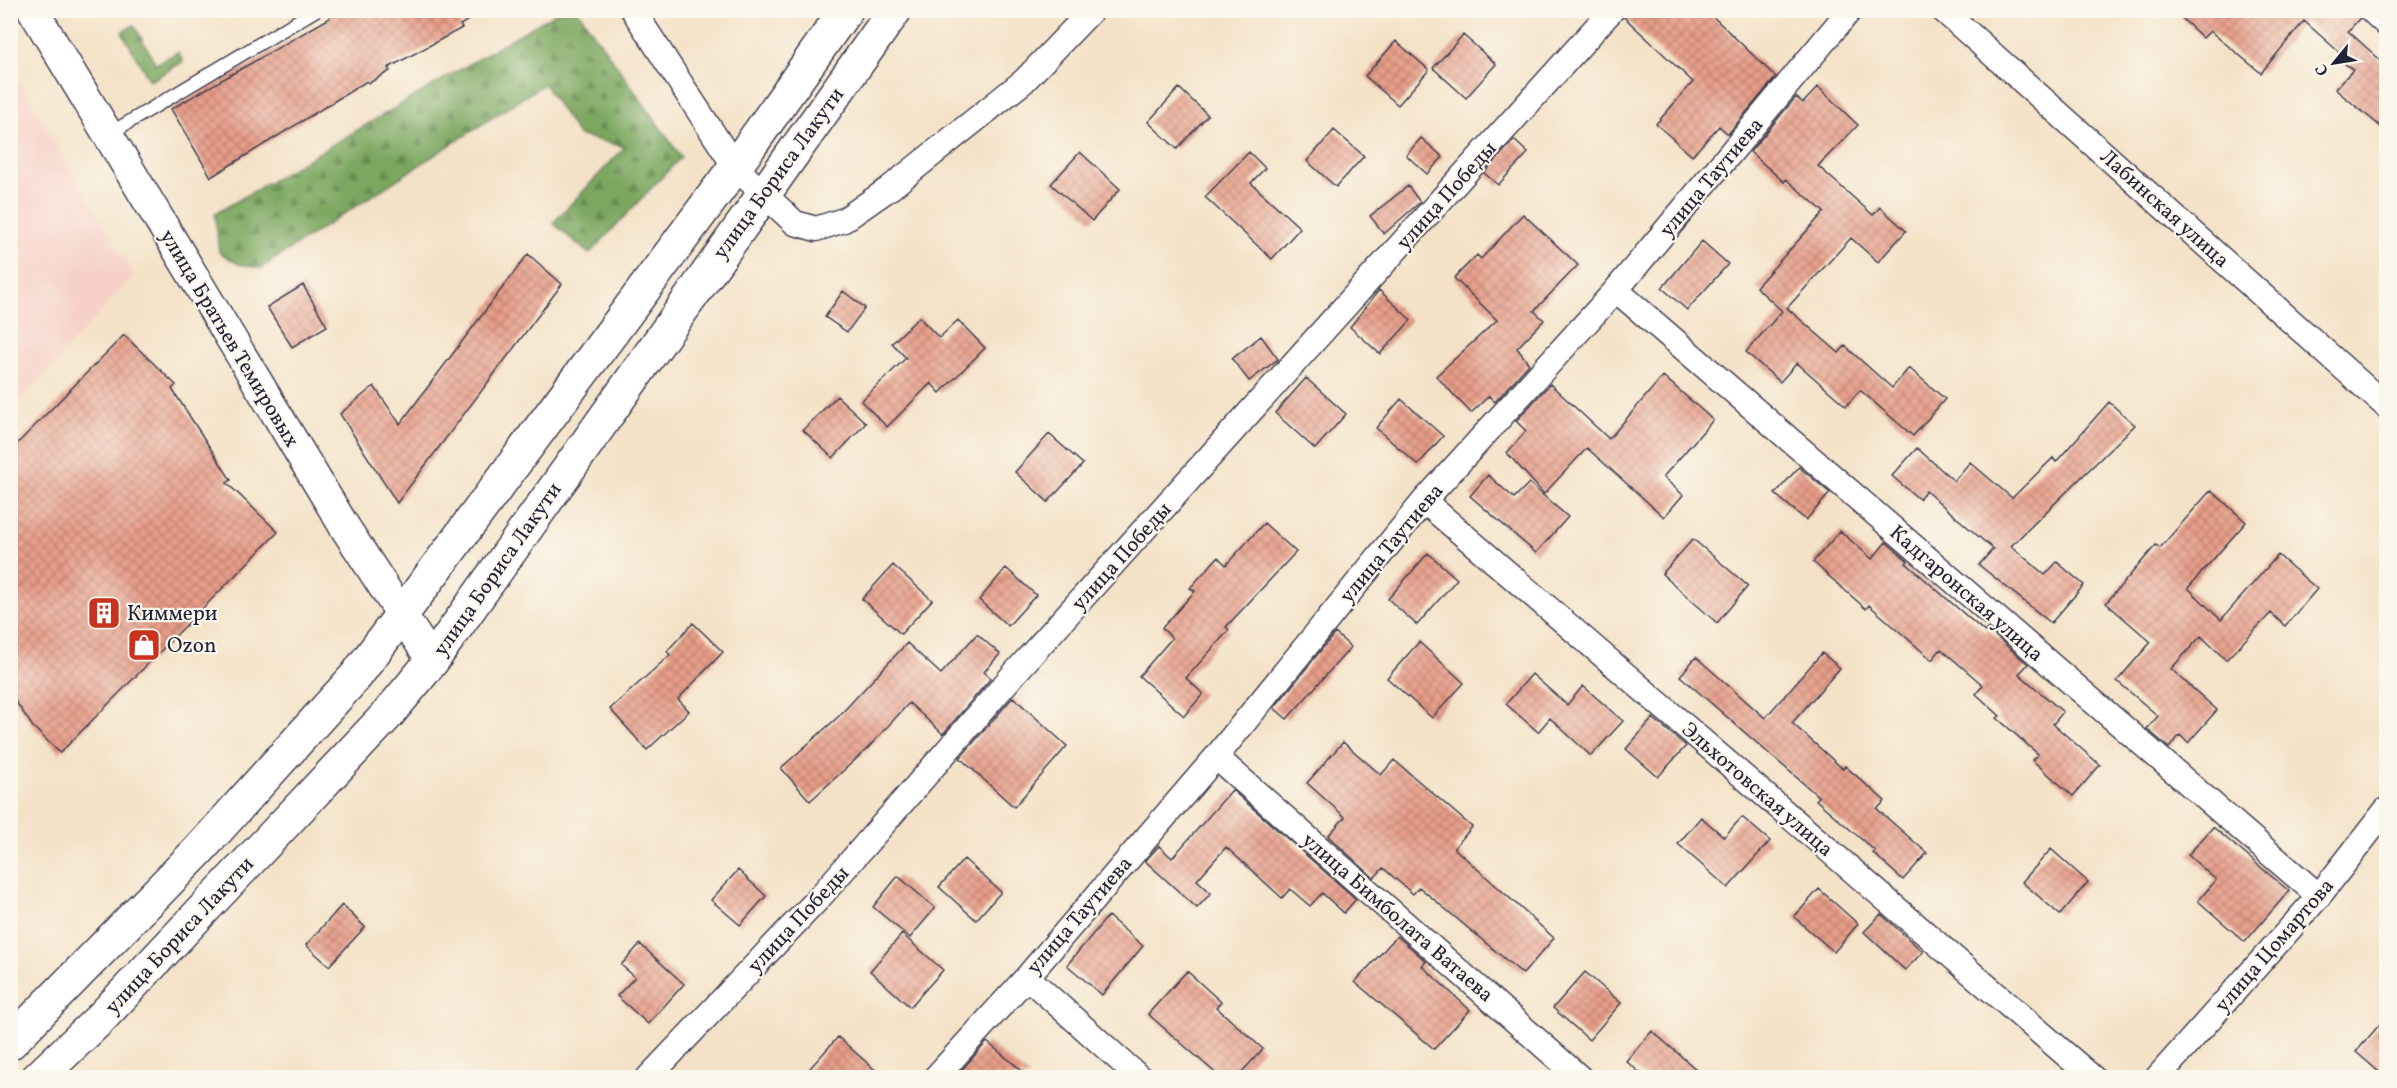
<svg xmlns="http://www.w3.org/2000/svg" width="2397" height="1088" font-family="Vollkorn,serif">
<defs>
<pattern id="forest-firs" width="22" height="20" patternUnits="userSpaceOnUse" patternTransform="scale(1.5)"><rect width="22" height="20" fill="#7ca760"/><path d="M5 1l3.5 6h-7zM16 11l3.5 6h-7z" fill="#658850"/></pattern>
<pattern id="building-cross-hatch" width="8" height="8" patternUnits="userSpaceOnUse" patternTransform="scale(1.5)"><rect width="8" height="8" fill="#e89e89"/><path d="M0 0l8 8M0 8l8-8" fill="none" stroke="#bc8071"/></pattern>
</defs>
<rect width="100%" height="100%" fill="#fbf7ec"/>
<filter id="ink" filterUnits="userSpaceOnUse"><feTurbulence type="fractalNoise" baseFrequency=".0167" numOctaves="2"/><feDisplacementMap in="SourceGraphic" scale="12" xChannelSelector="R" yChannelSelector="G"/><feConvolveMatrix kernelMatrix="1 2 1 2 8 2 1 2 1" color-interpolation-filters="sRGB"/></filter>
<filter id="wash" filterUnits="userSpaceOnUse"><feTurbulence type="fractalNoise" baseFrequency=".008" numOctaves="4" result="noise"/><feDisplacementMap in="SourceGraphic" scale="24" xChannelSelector="R" yChannelSelector="G"/><feGaussianBlur stdDeviation="1.35" result="paint"/><feColorMatrix in="noise" values="0 0 0 0 0 0 0 0 0 0 0 0 0 0 0 0 0 1.4 0 .05"/><feComposite in="paint" operator="in"/></filter>
<g filter="url(#wash)">
<rect width="100%" height="100%" fill="#f4e2c8"/>
<path fill="#f7d1c7" d="M11,68L134,276L11,410H10Z"/>
<path fill="url(#forest-firs)" stroke="#4f644e" stroke-width="1.5" d="M559,11H578L681,157L589,254L553,223L625,147L578,135L544,84L261,268L238,264L219,252L215,214Z
M134,25L156,64L178,52L183,62L150,81L122,32Z"/>
<g id="blocks">
<path fill="url(#building-cross-hatch)" d="M326,10H485L460,25L462,28L388,68L390,71L369,83L367,81L211,177L171,109L330,18Z
M1626,10H1706L1776,77L1728,134L1719,126L1692,156L1656,124L1693,82L1624,17Z
M2173,10H2357L2360,18L2348,31L2386,65V131L2335,89L2353,70L2344,63L2347,59L2304,21L2261,73L2210,31L2203,38Z
M1463,35L1496,64L1466,98L1433,68Z
M1396,41L1429,70L1398,105L1365,76Z
M1818,87L1858,125L1818,166L1873,215L1880,207L1906,231L1878,262L1851,238L1787,308L1839,353L1845,346L1892,388L1909,368L1945,399L1913,436L1860,390L1846,406L1797,363L1780,382L1746,352L1782,311L1756,287L1824,212L1786,179L1784,182L1750,152L1796,97L1803,103Z
M1179,88L1208,115L1177,149L1148,122Z
M1334,130L1364,156L1336,187L1307,161Z
M1421,138L1443,157L1427,174L1406,155Z
M1514,140L1528,153L1498,185L1484,173Z
M1080,152L1120,189L1092,221L1051,184Z
M1249,152L1265,168L1251,183L1300,228L1272,259L1205,197Z
M1408,186L1420,202L1384,234L1370,216Z
M1523,214L1578,265L1534,311L1544,320L1517,348L1529,364L1495,402L1489,396L1471,413L1436,376L1497,320L1454,278L1477,255L1481,259Z
M1702,241L1728,264L1687,310L1662,288Z
M528,254L562,284L397,503L340,414L374,386L400,424Z
M303,285L327,326L292,347L267,307Z
M1379,290L1411,320L1380,354L1350,327Z
M843,291L865,308L847,332L825,317Z
M919,317L939,338L958,320L985,348L940,393L931,383L887,427L861,401L906,358L892,343Z
M124,335L176,385L172,389L231,480L227,483L278,532L60,753L33,727L10,693V451Z
M1261,336L1278,359L1249,381L1232,359Z
M1663,376L1713,420L1663,477L1683,495L1664,517L1587,448L1544,494L1507,453L1526,431L1516,421L1550,384L1609,439Z
M1306,378L1346,414L1315,449L1275,413Z
M837,396L866,423L833,458L803,430Z
M1401,399L1443,436L1418,465L1376,428Z
M2109,402L2135,425L2011,546L2045,575L2057,562L2084,585L2051,623L1979,565L1993,549L1926,491L1919,499L1892,476L1917,448L1954,481L1970,462L2012,498L2053,458L2056,462Z
M1049,434L1083,464L1048,502L1015,472Z
M1799,467L1830,493L1806,520L1775,494Z
M1488,475L1514,498L1529,483L1568,517L1536,553L1470,496Z
M2211,490L2246,522L2188,588L2221,620L2278,555L2317,589L2285,626L2271,613L2226,660L2201,636L2171,669L2217,710L2188,743L2180,735L2169,748L2147,729L2158,716L2117,681L2151,642L2106,603L2156,545L2160,548Z
M1264,523L1296,552L1226,627L1229,630L1186,678L1203,694L1184,716L1139,676L1172,638L1162,628L1195,591L1190,588L1218,557L1226,565Z
M1840,531L1872,559L1886,542L1908,561L1906,563L1985,632L1987,629L2028,664L2019,674L2063,712L2053,724L2100,765L2073,796L2032,760L2038,754L1997,718L2000,716L1976,694L1983,685L1941,649L1932,660L1869,605L1866,609L1813,562Z
M1693,539L1748,586L1717,623L1662,574Z
M1428,553L1457,579L1417,625L1388,599Z
M893,565L932,600L901,634L862,599Z
M1006,568L1036,595L1008,626L979,600Z
M693,623L723,652L678,699L689,711L647,750L610,709L670,655L667,651Z
M1335,633L1351,647L1287,719L1274,708Z
M977,634L1000,654L984,672L991,678L943,734L909,703L867,749L810,801L781,768L838,717L907,643L941,674Z
M1419,642L1464,683L1432,718L1387,678Z
M1822,653L1840,668L1792,723L1843,769L1845,766L1885,801L1877,809L1927,853L1903,880L1873,853L1875,851L1816,800L1819,797L1680,676L1696,657L1765,718Z
M1532,674L1567,705L1583,686L1623,721L1591,756L1550,718L1538,732L1506,704Z
M1013,697L1067,746L1014,807L960,758Z
M1653,718L1686,746L1658,777L1626,749Z
M1343,742L1381,775L1394,760L1472,827L1454,848L1554,938L1523,974L1419,887L1413,894L1383,868L1374,878L1328,836L1345,817L1307,783Z
M1232,790L1356,899L1344,913L1322,893L1310,906L1290,889L1282,898L1226,847L1197,880L1211,893L1197,908L1145,861L1159,846L1172,858Z
M1701,817L1724,837L1742,817L1770,841L1728,888L1678,844Z
M2213,827L2289,891L2245,942L2198,901L2216,880L2188,855Z
M2051,849L2088,882L2060,915L2022,882Z
M964,859L1001,892L976,920L939,887Z
M738,870L766,896L740,925L711,900Z
M898,876L935,908L910,938L873,907Z
M1819,889L1858,924L1834,952L1794,917Z
M342,905L365,927L329,966L306,945Z
M1881,914L1923,952L1905,970L1864,932Z
M1108,916L1143,946L1102,995L1067,965Z
M902,934L943,970L910,1007L870,971Z
M1397,936L1426,961L1422,966L1470,1010L1434,1049L1355,982Z
M640,944L684,984L648,1024L617,996L635,977L621,965Z
M1187,971L1221,1002L1216,1007L1263,1049L1237,1077H1220L1148,1014Z
M1585,972L1621,1003L1589,1040L1553,1008Z
M2386,1017V1077H2385L2356,1052Z
M1652,1031L1705,1077H1645L1626,1061Z
M838,1037L883,1077H802Z
M987,1042L1030,1077H955Z"/>
</g>
</g>
<g filter="url(#ink)">
<use href="#blocks" fill-opacity="0" stroke="#423f50" stroke-width="1.5"/>
<g fill="none" stroke-linecap="round" stroke-linejoin="round">
<g stroke="#423f50" stroke-width="15">
<path id="service" d="M109,134L316,10"/>
</g>
<g stroke="#423f50" stroke-width="27">
<path id="minor" d="M633,10L735,167L795,223L816,229L844,220L890,188L1024,81L1092,10
M1943,10L2386,406
M2371,10L2386,24
M1616,290L2319,896
M1424,501L2093,1078
M1216,757L1580,1078
M1027,977L1140,1078
M648,1078L818,899L1013,675L1612,10
M935,1078L1027,977L1216,757L1424,501L1616,290L1850,10
M2157,1078L2319,896L2386,810"/>
</g>
<g stroke="#423f50" stroke-width="33">
<path id="tertiary" d="M33,10L344,526L432,661"/>
</g>
<g stroke="#423f50" stroke-width="36">
<path id="primary" d="M10,1043L198,851L356,676L735,167L846,10
M38,1078L101,1018L388,714L432,661L895,10"/>
</g>
<use href="#service" stroke="#fff" stroke-width="12"/>
<use href="#minor" stroke="#fff" stroke-width="24"/>
<use href="#tertiary" stroke="#fff" stroke-width="30"/>
<use href="#primary" stroke="#fff" stroke-width="33"/>
</g>
</g>
<defs>
<g id="building-square" transform="scale(1.725)"><rect x="-9" y="-9" width="18" height="18" rx="4" fill="#c8321e" stroke="#fbf7ec"/><path d="M-4-6H4V6H1V3H-1V6H-4ZM-2.5-4.3h1.7v1.8h-1.7ZM.8-4.3h1.7v1.8H.8ZM-2.5-1h1.7V.8h-1.7ZM.8-1h1.7V.8H.8Z" fill="#fff"/></g>
<g id="shop-square" transform="scale(1.725)"><rect x="-9" y="-9" width="18" height="18" rx="4" fill="#c8321e" stroke="#fbf7ec"/><path d="M-5-2.5h2.3a2.7 3.5 0 0 1 5.4 0H5L5.5 6h-11ZM-1.5-2.5h3a1.5 2.3 0 0 0-3 0Z" fill="#fff"/></g>
</defs>
<g fill-rule="evenodd">
<use href="#building-square" x="104" y="613"/>
<use href="#shop-square" x="144" y="645"/>
</g>
<g text-anchor="middle" stroke-width="4.5" stroke-linejoin="round" paint-order="stroke">
<g font-size="21" fill="#22223b" stroke="#fbf7ec">
<text transform="translate(778 173) rotate(-54)" y="7">улица Бориса Лакути</text>
<text transform="translate(1711 177) rotate(-50)" y="7">улица Таутиева</text>
<text transform="translate(1446 195) rotate(-48)" y="7">улица Победы</text>
<text transform="translate(2165 208) rotate(42)" y="7">Лабинская улица</text>
<text transform="translate(230 338) rotate(59)" y="7">улица Братьев Темировых</text>
<text transform="translate(1391 543) rotate(-50)" y="7">улица Таутиева</text>
<text transform="translate(1121 556) rotate(-48)" y="7">улица Победы</text>
<text transform="translate(497 569) rotate(-55)" y="7">улица Бориса Лакути</text>
<text transform="translate(1967 593) rotate(41)" y="7">Кадгаронская улица</text>
<text transform="translate(1758 789) rotate(41)" y="7">Эльхотовская улица</text>
<text transform="translate(1079 915) rotate(-49)" y="7">улица Таутиева</text>
<text transform="translate(1398 917) rotate(41)" y="7">улица Бимболата Ватаева</text>
<text transform="translate(798 919) rotate(-47)" y="7">улица Победы</text>
<text transform="translate(179 935) rotate(-47)" y="7">улица Бориса Лакути</text>
<text transform="translate(2274 945) rotate(-49)" y="7">улица Цомартова</text>
</g>
<g font-size="21" fill="#22223b" stroke="#fbf7ec" text-anchor="start">
<text x="127" y="620">Киммери</text>
<text x="167" y="652">Ozon</text>
</g>
</g>
<rect width="2397" height="1088" fill="none" stroke="#fbf7ec" stroke-width="36"/>
<g transform="translate(2334 63) rotate(240)" stroke="#fbf7ec" stroke-width="4.5" paint-order="stroke">
<path d="M0-4.5L10 22L0 15L-10 22Z" fill="#22223b"/>
<text y="-9" font-size="16" font-weight="bold" text-anchor="middle" fill="#22223b">С</text>
</g>
</svg>
